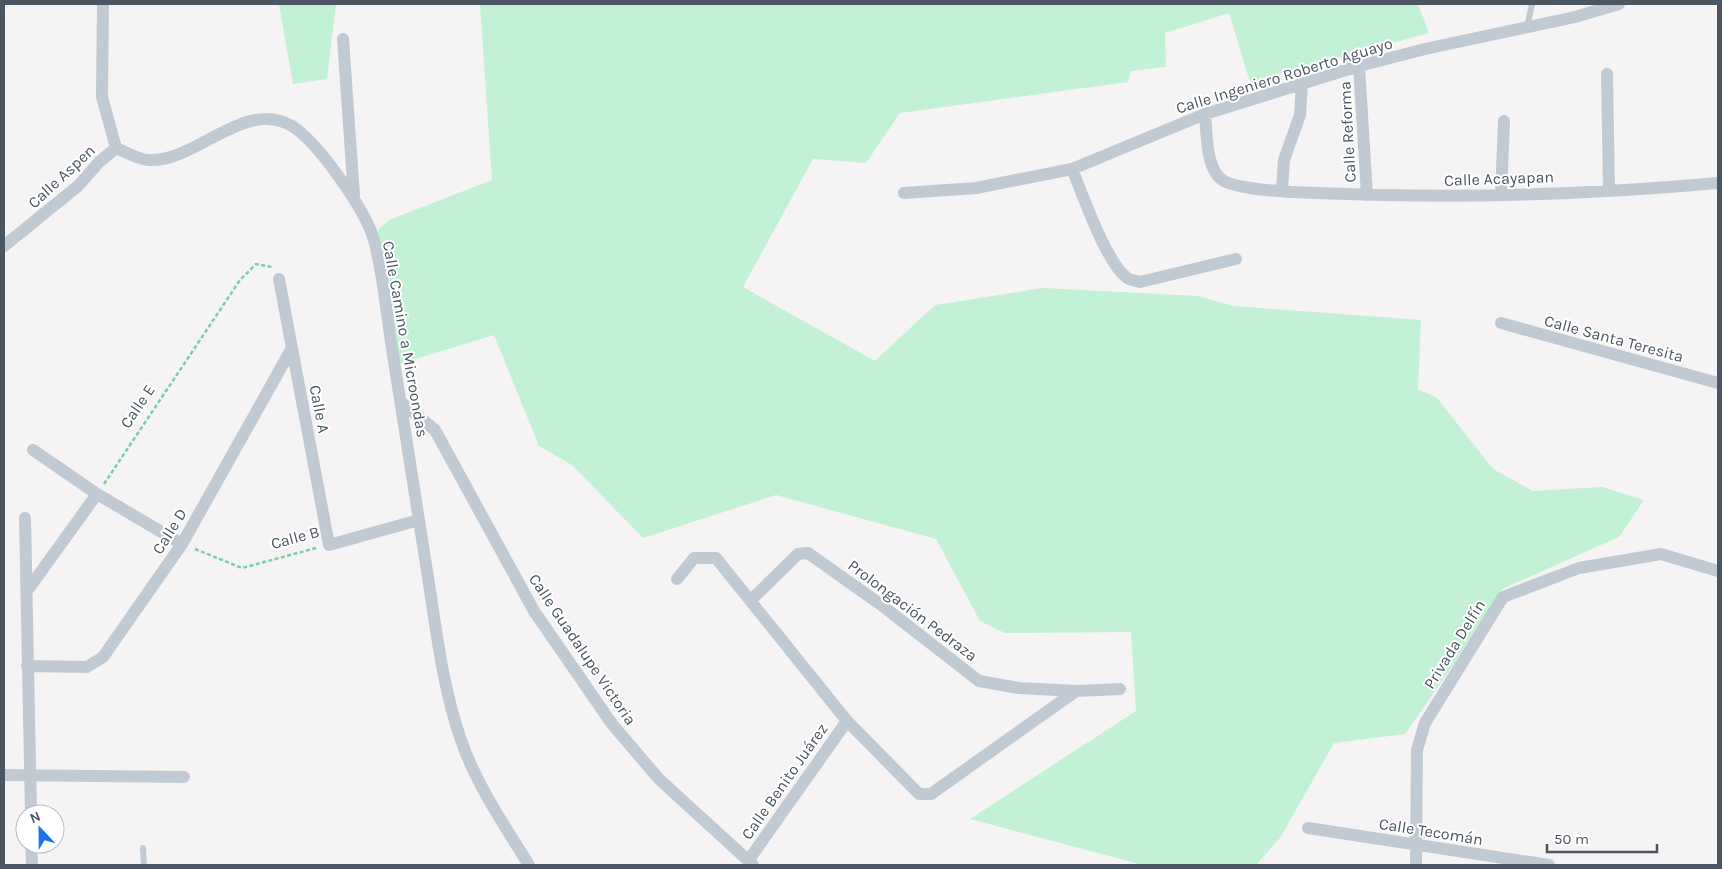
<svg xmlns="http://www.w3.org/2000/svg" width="1722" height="869" font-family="Karla,sans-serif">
<rect width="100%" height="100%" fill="#f5f3f3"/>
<path fill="#c3f1d5" d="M279,4H336L327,79L293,84Z
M480,4H1418L1429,33L1250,82L1229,13L1165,33L1166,67L1131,71L1128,82L900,113L866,163L813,159L743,287L875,361L935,305L1043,288L1198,296L1233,306L1421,320L1418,389L1437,398L1493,469L1533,491L1602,487L1644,500L1619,537L1502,589L1454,664L1405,734L1334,743L1280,838L1256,865H1143L970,819L1136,711L1131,632L1005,633L980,621L936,539L776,495L643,538L572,465L539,446L494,335L399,364L378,230L389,220L492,180Z"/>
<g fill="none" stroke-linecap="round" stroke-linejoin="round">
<path stroke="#7ad0a6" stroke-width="2.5" stroke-dasharray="4 2.5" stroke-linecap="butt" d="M104,484L240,280L256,264L272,267
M195,549L242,568L316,548"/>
<path stroke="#c1cad2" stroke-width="6" d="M1527,27L1532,4
M143,848L144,865"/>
<path stroke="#c1cad2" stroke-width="12" d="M103,4L102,97L116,148C126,152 137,159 148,160C196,163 244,98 292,126C318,142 366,211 374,240C383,273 386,309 391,342C403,418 415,495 427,571C436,627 442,686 461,740C476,784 504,825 529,865
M343,39L354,196
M1359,66L1367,195
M1607,74L1609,190
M1205,114C1207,132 1205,170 1224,181C1243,191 1295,192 1317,193C1451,199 1585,195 1718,183
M1072,169C1083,195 1105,260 1126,277C1129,280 1136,281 1140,282L1236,259
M1282,191L1284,160L1300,115L1302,84
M904,193L976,188L1072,169L1205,114L1359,66L1425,49L1575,17L1619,4
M1501,195L1504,121
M4,246L78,186L99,162L116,148
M279,279L329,545L419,520
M1501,323L1718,383
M402,403L435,430L534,611L612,724L659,779L753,865
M33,450L97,494L182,544
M25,518L31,814
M677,579L694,558H716L847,721L919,794H931L1076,691
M27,591L97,494
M751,600L798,554L808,553L880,604L979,681L1019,688L1076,691L1120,689
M27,666L87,667L103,657L182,544L292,348
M4,775L184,777
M1308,828L1549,865
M31,844L32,865
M748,861L847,721
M1416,865L1417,750L1425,723L1503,597L1579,568L1661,554L1718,571"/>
</g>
<g text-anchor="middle" stroke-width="4" stroke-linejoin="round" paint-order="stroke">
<g font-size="16" fill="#4a5661" stroke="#fff">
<text transform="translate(1284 75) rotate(-17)" y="6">Calle Ingeniero Roberto Aguayo</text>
<text transform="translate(1347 132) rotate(-93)" y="6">Calle Reforma</text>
<text transform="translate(61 176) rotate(-43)" y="6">Calle Aspen</text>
<text transform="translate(1499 178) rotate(-2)" y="6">Calle Acayapan</text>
<text transform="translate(1614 338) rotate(15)" y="6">Calle Santa Teresita</text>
<text transform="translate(406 339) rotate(80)" y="6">Calle Camino a Microondas</text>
<text transform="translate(137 406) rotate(-56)" y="6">Calle E</text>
<text transform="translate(320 409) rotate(79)" y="6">Calle A</text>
<text transform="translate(169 531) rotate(-58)" y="6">Calle D</text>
<text transform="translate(295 537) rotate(-15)" y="6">Calle B</text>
<text transform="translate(913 610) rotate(37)" y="6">Prolongación Pedraza</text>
<text transform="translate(1454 644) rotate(-58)" y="6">Privada Delfín</text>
<text transform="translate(583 649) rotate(56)" y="6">Calle Guadalupe Victoria</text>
<text transform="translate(784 781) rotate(-55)" y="6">Calle Benito Juárez</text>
<text transform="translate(1431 831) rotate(9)" y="6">Calle Tecomán</text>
</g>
</g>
<rect width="1722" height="869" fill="none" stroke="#4a5661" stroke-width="10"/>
<g transform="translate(40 829) rotate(338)"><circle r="24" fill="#ffffff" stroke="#b7bbc0"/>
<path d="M0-4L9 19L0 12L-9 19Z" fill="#1a73e8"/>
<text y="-8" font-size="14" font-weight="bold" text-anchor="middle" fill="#4a5661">N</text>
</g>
<path d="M1547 844v8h110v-8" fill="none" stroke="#4a5661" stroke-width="2.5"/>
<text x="1554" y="844" font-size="15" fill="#4a5661" stroke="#ffffff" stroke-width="4" paint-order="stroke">50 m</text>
</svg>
